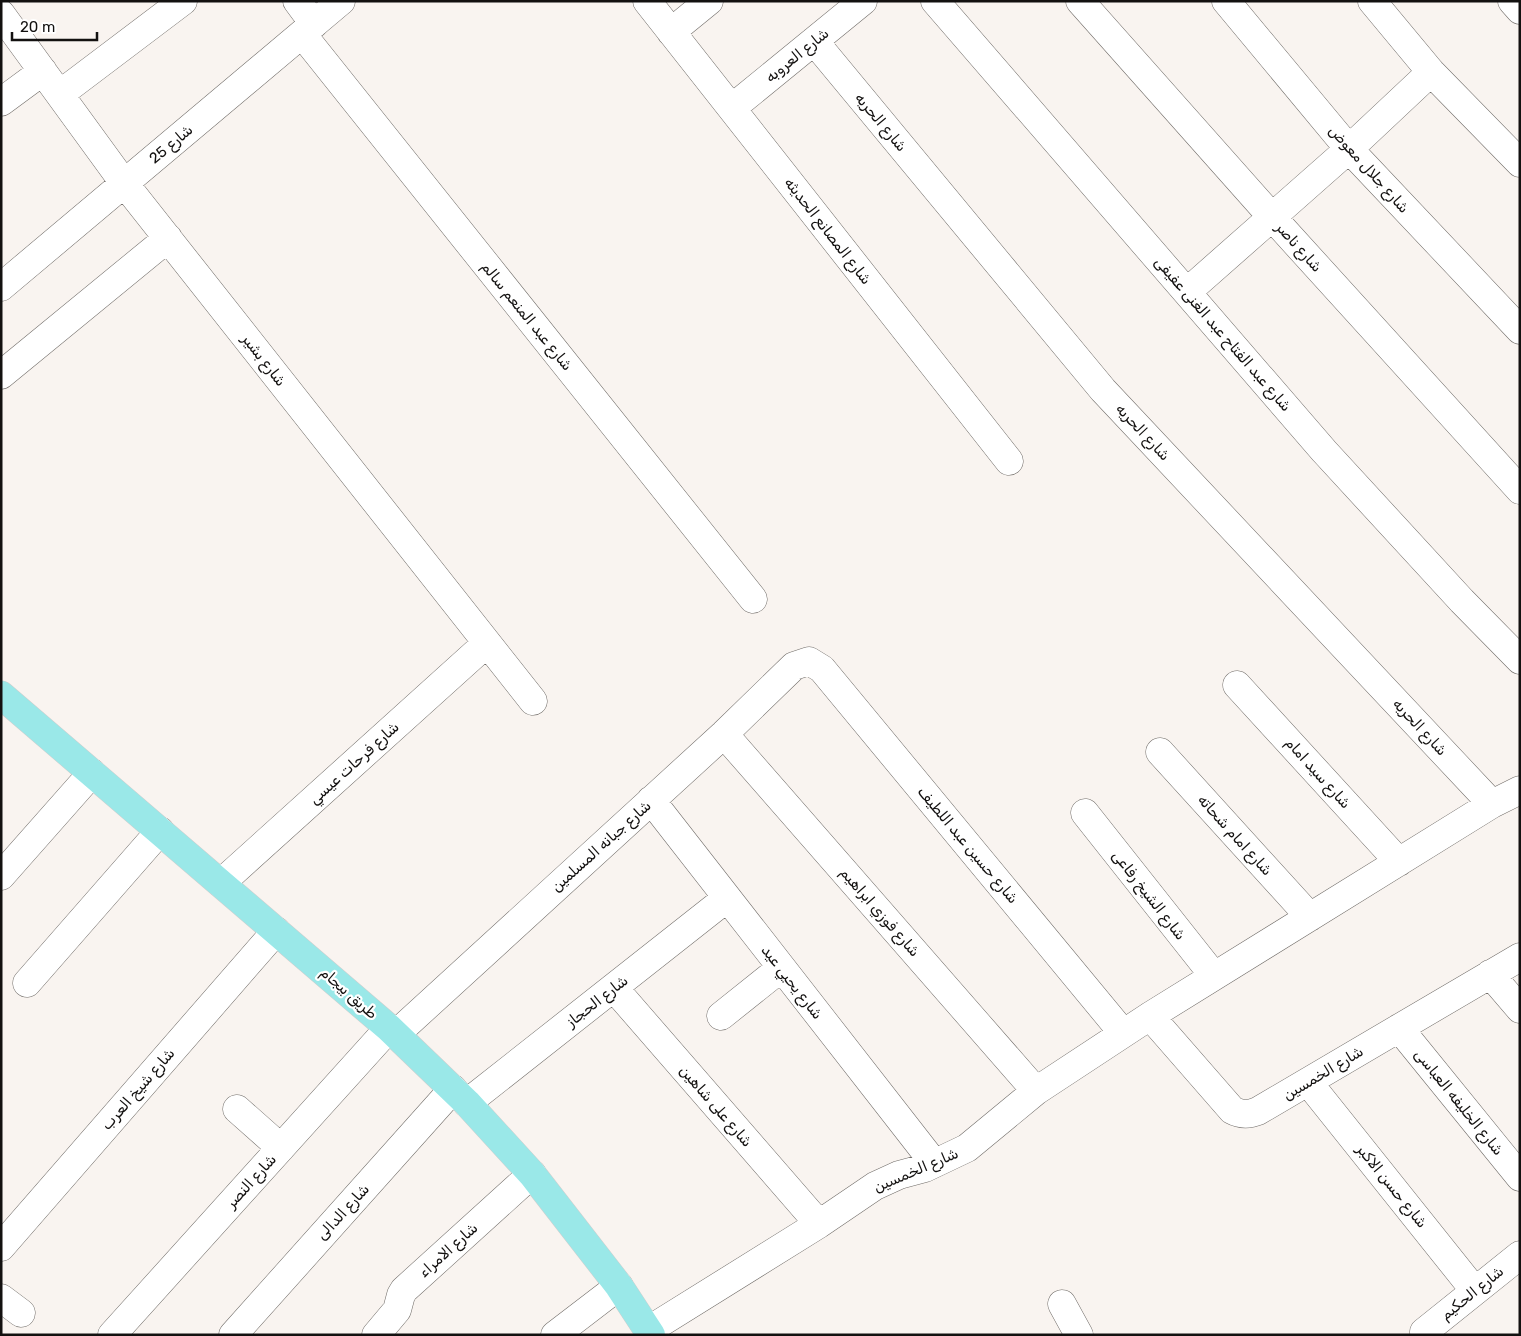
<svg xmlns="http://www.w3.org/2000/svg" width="1521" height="1336" font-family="Rubik,'Noto Sans Arabic',sans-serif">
<rect width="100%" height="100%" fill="#f9f4f0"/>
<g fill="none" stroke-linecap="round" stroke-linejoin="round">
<g stroke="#706c68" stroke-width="29">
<path id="minor" d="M297,1L314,24
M647,1L1009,461
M935,1L1324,451L1462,601L1520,660
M1080,1L1272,217L1520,490
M1226,1L1349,149L1520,330
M1372,1L1431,72L1520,163
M1512,1L1520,10
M1,14L124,183L533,701
M671,32L709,1
M302,34L753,599
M814,41L1103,390L1492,804
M60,94L183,1
M1,102L43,71
M732,108L863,1
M1,287L341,1
M1187,292L1349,149L1431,72
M1,375L168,238
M1237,685L1399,862
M724,734L1036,1091
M1160,752L1310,917
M651,800L934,1163
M1085,813L1214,976
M1,876L92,773
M221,883L487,643
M1490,974L1520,1009
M27,983L160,831
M614,988L819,1224
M721,1016L781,968
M1150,1016L1232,1110C1241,1115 1248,1115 1258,1111L1520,957
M1399,1028L1520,1177
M396,1034L724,734L794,666L809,661L822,669L1123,1033
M1308,1082L1475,1291
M467,1103L727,898
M237,1109L281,1148
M1,1247L276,931
M1,1298L21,1313
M1062,1304L1079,1335
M649,1330L819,1224L875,1186L899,1175L925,1168L967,1148L1036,1091L1150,1016L1492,804L1520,790
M1424,1332L1520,1255
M112,1335L389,1028
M233,1335L453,1089
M376,1335L397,1310L401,1295L404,1290L532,1174
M555,1335L619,1286"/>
</g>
<g stroke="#d0cfcf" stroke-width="29">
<path id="major" d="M1,695L389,1028L467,1103L532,1174L619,1286L651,1335"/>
</g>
<use href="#minor" stroke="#fff" stroke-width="28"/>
<use href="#major" stroke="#9ae8e8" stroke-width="28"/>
</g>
<g text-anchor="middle" stroke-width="4.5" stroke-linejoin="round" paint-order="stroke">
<g font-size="15" fill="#131110" stroke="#fff">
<text transform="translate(797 55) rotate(-39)" y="5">شارع العروبه</text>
<text transform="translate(881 122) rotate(50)" y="5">شارع الحريه</text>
<text transform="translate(171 144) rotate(-40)" y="5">شارع 25</text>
<text transform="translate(1369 169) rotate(48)" y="5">شارع جلال معوض</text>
<text transform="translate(828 231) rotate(52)" y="5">شارع المصانع الحديثه</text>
<text transform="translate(1299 247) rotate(48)" y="5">شارع ناصر</text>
<text transform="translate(527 316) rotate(51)" y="5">شارع عبد المنعم سالم</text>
<text transform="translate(1223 334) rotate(49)" y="5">شارع عبد الفتاح عبد الغنى عفيفى</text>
<text transform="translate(264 360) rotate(52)" y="5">شارع بشير</text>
<text transform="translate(1143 432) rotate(47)" y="5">شارع الحريه</text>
<text transform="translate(1420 727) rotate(47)" y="5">شارع الحريه</text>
<text transform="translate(354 763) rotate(-42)" y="5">شارع فرحات عيسي</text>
<text transform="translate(1318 773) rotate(48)" y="5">شارع سيد امام</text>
<text transform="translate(1235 835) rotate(48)" y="5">شارع امام شحاته</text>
<text transform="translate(968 845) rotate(50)" y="5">شارع حسين عبد اللطيف</text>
<text transform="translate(601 846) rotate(-42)" y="5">شارع جبانه المسلمين</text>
<text transform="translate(1149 895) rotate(52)" y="5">شارع الشيخ رفاعى</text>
<text transform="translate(880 912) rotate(49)" y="5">شارع فوزي ابراهيم</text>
<text transform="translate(792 982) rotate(52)" y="5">شارع يحيي عيد</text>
<text transform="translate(349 993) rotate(41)" y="5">طريق بيجام</text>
<text transform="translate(597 1001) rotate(-38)" y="5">شارع الحجاز</text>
<text transform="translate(1323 1073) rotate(-31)" y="5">شارع الخمسين</text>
<text transform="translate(138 1089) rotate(-49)" y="5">شارع شيخ العرب</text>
<text transform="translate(1459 1102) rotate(51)" y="5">شارع الخليفه العباسى</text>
<text transform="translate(716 1106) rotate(49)" y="5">شارع على شاهين</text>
<text transform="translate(916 1170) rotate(-23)" y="5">شارع الخمسين</text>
<text transform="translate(251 1181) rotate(-48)" y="5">شارع النصر</text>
<text transform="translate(1392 1186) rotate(51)" y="5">شارع حسن الاكبر</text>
<text transform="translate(343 1212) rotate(-48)" y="5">شارع الدالى</text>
<text transform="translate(448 1250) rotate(-42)" y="5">شارع الامراء</text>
<text transform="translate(1472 1293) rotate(-39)" y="5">شارع الحكيم</text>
</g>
</g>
<rect width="1521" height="1336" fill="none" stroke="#131110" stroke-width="5"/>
<path d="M12 32v8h85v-8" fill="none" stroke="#131110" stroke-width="2.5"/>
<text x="20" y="32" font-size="15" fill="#131110" stroke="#ffffff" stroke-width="4" paint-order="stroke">20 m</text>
</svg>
